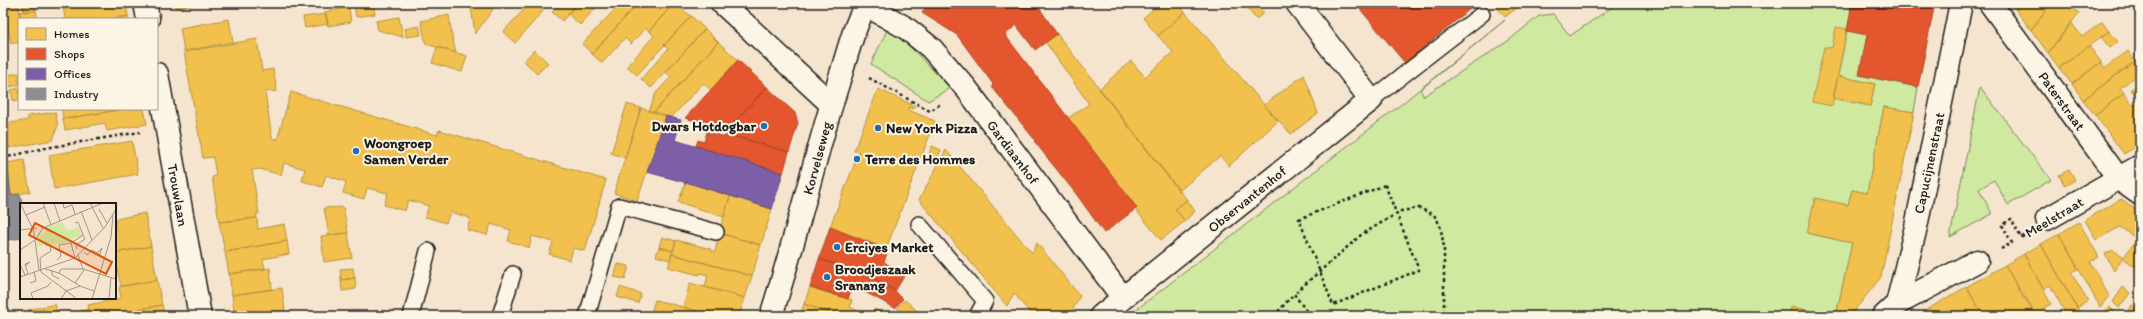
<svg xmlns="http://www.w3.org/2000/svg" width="2143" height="319" font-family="Itim,sans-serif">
<rect width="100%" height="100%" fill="#f6e5ce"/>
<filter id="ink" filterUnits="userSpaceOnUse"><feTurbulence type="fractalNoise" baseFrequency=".025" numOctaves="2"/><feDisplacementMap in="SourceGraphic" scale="8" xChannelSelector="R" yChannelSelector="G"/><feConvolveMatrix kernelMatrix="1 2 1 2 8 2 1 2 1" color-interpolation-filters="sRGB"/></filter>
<g filter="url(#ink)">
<path fill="#cfeaa0" stroke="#76835e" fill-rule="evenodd" d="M1618,3H1851L1850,11L1871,16L1860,75L1918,87L1914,112L1884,107L1867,193L1852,190L1848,205L1815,199L1807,233L1852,243L1836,316L1792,307L1789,316H1128L1399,106L1505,20L1420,90L1424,96L1508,41L1539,16L1553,14L1570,36ZM1843,29L1847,30L1838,76L1875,84L1870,106L1833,98L1832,106L1828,105Z
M888,28L896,32L950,88L928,101L871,64Z
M1980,87L2051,180L2008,205L1994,180L1979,189L1992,214L1950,237Z"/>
<path fill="#f2c14e" stroke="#b2903f" d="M3,3H18L21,19H19V42L11,44L5,12H3Z
M22,3H34L36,10L24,12Z
M56,3H78L57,7Z
M78,3H126L128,16L109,19H65L63,6Z
M176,3H205L176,8Z
M237,3H250L237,6Z
M361,3H373L375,14L356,17L354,4Z
M491,3L493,9L475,34L471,7Z
M530,3H535L543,11L515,43L503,32Z
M560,3H578L562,21L552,12Z
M578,3H600L580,25L568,14Z
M617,3H638L592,54L582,44L619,5Z
M638,3H674L649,31L645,28L631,44L625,38L602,63L592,54Z
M674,3L691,16L637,75L627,66L654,36L649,31Z
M1160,3H1178L1185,12L1158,36L1143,18Z
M1243,3H1255L1264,13L1256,19Z
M1493,3H1523L1505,17Z
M2010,3H2021L2016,10Z
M2021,3H2051L2031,30L2016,10Z
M2051,3H2066L2079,13L2048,53L2031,30Z
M349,7L351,22L328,26L325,12Z
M36,10L37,19H21L19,12Z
M1185,12L1278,121L1229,166L1220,156L1179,191L1099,89L1131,61L1145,77L1173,52L1158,36Z
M326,14L328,24L305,28L303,17Z
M449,15L452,36L456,53L426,44L421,21Z
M128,16L129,19H109Z
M691,16L705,29L651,88L641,79L668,49L664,45Z
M399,17L403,37L378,30L376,21Z
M229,19L233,42L184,51L180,28Z
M2071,22L2082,37L2102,22L2109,31L2059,68L2048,53Z
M419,26L421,35L406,37L405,29Z
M1836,27L1847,29L1832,106L1812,102L1824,47L1832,48Z
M705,29L718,42L654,112L649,111L656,93L671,77L666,72Z
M2109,31L2118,42L2110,48L2101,37Z
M1057,34L1187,200L1175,209L1185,221L1161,240L1135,209L1137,208L1068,118L1089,104L1046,43Z
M257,39L262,71L273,69L277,91L265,92L272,138L277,140L291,92L437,135L439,130L606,180L585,251L573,248L570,260L549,254L553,242L532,236L529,248L518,244L508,241L511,230L491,224L487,235L467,230L470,218L450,212L446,223L436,220L425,217L429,206L408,200L405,211L395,208L384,205L388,193L367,188L364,199L343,193L346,182L326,175L322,187L303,181H302L305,169L284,163L281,175L260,169L252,170L259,214H256L257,218L219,222L212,177L216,176L213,157L203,158L184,52Z
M718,42L738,60L711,90L703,83L671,118L654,112Z
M2089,46L2101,62L2072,84L2059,68Z
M437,47L467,56L462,72L432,63Z
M534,50L548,63L537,74L524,61Z
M2128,51L2135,61L2083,100L2072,84L2101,62L2105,68Z
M2135,61L2140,68V73L2120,88L2124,93L2095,115L2083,100Z
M3,71L8,87L3,88Z
M19,73V85L8,87L5,75Z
M1304,75L1318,113L1291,134L1264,105Z
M1838,76L1875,84L1870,106L1833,98Z
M2140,84V90L2134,94L2131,89Z
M19,88V100L13,101L11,90Z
M878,89L915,106L914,109L909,107L908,110L935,121L886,249L830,227L859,152L854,151Z
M2124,93L2133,105L2140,101V144L2124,154L2095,115Z
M627,104L641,108L625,158L611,153Z
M1884,107L1914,112L1881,277L1850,316H1836L1852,243L1807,233L1815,198L1848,205L1852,190L1867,193Z
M641,108L666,116L637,201L614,193Z
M62,109H125L63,119Z
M125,109H144L147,124L107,131L105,123L65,130L63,119Z
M55,112L58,125L53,140L9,148L5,124L28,120V116Z
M132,141L138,174L54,189L49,155Z
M932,146L941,150L936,162L927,159Z
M946,150L1032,253L1037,243L1080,296L1069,316H1032L1014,293L1007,306L919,200Z
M24,160L30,192L11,195L7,163Z
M2069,170L2075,180L2065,186L2059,175Z
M686,182L730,196L724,217L678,202Z
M730,196L772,209L761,245L719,233Z
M2121,199L2140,212V235L2137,239L2120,227L2096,240L2085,220Z
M1187,200L1195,211L1185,221L1175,209Z
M343,207L348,233L329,235L324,208Z
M145,213L151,246L115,253V219Z
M257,218L258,229L284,224L287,241L225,252L219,222Z
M2079,222L2099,257L2090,262L2109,296L2100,307L2059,234Z
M348,233L352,258L324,262L321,236Z
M719,233L761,245L752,276L672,254L676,240L711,249V251L715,252Z
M2059,234L2078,269L2071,272L2088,301L2077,308L2041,244Z
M2140,235V270L2123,258Z
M662,237L676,241L673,251L659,247Z
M287,241L289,254L263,259L265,269L229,274L225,252Z
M2041,244L2080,313L2075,316H2067L2050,285L2043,289L2024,254Z
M151,246L157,280L121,286L117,269H115V253Z
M659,247L673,251L670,260L656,256Z
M2113,250L2123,257L2114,271L2105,254Z
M672,254L752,276L745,298L705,287L708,275L700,273L699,275L668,267Z
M2024,254L2051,304L2044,308L2048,316H2036L2005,265Z
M618,264L629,266L625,279L614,277Z
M2005,265L2024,299L2026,298L2036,316H1984L1966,287Z
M270,268L272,289L232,295L229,274Z
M353,268L355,278L341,280L340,269Z
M355,278L356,289L342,291L341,280Z
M157,280L162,305L105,316H90L88,305L121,298L119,287Z
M690,283L745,298L739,316H714L683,307Z
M620,287L641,294L638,303L617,297Z
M810,287L852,300L850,307L868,316H839L804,304Z
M1966,287L1984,316H1930L1926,310Z
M2123,287L2130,293L2119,308L2113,302Z
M282,288L285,311L250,316L249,310L234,312L232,295Z
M655,300L683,307L714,316H650Z
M905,300L923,316H906L897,308Z
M55,304L58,316H44L42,307Z
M804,304L839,316H800Z
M162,305L164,312L154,314L155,316H105Z
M2132,305L2140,314V316L2126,315Z
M42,307L44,316H29L28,310Z
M1791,307L1833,316H1789Z
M2110,307L2118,316H2107L2104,312Z
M89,309L90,316H77L76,312Z
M875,309L886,316H871Z"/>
<path fill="#e4572e" stroke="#a84529" d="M928,3H1036L1057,34L1035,50L1016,25L1005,35L1137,208L1104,233L1077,195L1034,141L1035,140L992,87L993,84L957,35L922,13Z
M1355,3H1477L1405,63Z
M1852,3H1935L1918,87L1859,75L1867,35L1847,31Z
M738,60L767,87L727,130L685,118Z
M767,87L795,113L798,123L789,152L726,134L727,130Z
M707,132L725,137L726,134L789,152L783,173L696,146L698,140L704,142Z
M830,227L888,250L884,262L905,275L895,291L869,275L819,259Z
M819,259L869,275L895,291L903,299L895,308L863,291L864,286L854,282L848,299L810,287Z"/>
<path fill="#7b5ea7" stroke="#5e4a7d" d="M666,116L681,120L675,140L783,173L772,209L686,182L685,185L684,182L647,172Z"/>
<path fill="#8d8d92" stroke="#6b6b6f" d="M3,163H7L11,195L20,194L22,204L21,238L3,241Z"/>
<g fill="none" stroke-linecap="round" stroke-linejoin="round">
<g stroke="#1c1c1c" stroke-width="18">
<path id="lane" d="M1371,100L1482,14
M919,224L985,301L977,316
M411,316L428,251
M500,316L513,274
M587,316L619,206L716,232"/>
</g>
<g stroke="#1c1c1c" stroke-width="25">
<path id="street" d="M145,3L148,19
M722,3L831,104
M1990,3L2119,179L2140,194
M866,5L906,28L931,48L966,88L1123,298L1101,316
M157,74L200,316
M2047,219L2140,166
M1123,298L1371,100L1297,3
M1897,304L1977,261
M1884,316L1897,304L1916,227L1961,3"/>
</g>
<g stroke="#1c1c1c" stroke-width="25">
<path id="secondary" d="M771,316C797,236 815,154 841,74C847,55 856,18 868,3"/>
</g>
<path stroke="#1c1c1c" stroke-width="2.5" stroke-dasharray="3 3" stroke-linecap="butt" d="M869,78L930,111L942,103
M3,158L45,148L140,132
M1385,185L1419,270L1333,305L1299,219Z
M2001,249L2012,243L2002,225L2011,219L2021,238L2025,235
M1274,316L1294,294
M1310,316L1294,294L1361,235L1401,211L1419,208L1434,215L1440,225L1444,247V316"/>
<use href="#lane" stroke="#fcf5e5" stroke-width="15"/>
<use href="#street" stroke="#fcf5e5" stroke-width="22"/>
<use href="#secondary" stroke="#fcf5e5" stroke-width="22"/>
</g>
</g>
<g fill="#1f6fb2" stroke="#fcf5e5" stroke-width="1.5">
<circle cx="764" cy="126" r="4"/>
<circle cx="878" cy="128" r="4"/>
<circle cx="356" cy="151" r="4"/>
<circle cx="857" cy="159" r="4"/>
<circle cx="837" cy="247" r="4"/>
<circle cx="827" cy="277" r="4"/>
</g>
<g text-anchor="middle" stroke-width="4" stroke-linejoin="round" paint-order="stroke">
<g font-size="14" fill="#1c1c1c" stroke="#fcf5e5">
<text transform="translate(2062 101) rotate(54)" y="5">Paterstraat</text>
<text transform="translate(1013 152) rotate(53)" y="5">Gardiaanhof</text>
<text transform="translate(817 158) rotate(-75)" y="5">Korvelseweg</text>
<text transform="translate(1929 163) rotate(-78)" y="5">Capucijnenstraat</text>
<text transform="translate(178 195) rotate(80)" y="5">Trouwlaan</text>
<text transform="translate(1247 199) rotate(-39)" y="5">Observantenhof</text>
<text transform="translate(2054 217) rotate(-31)" y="5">Meelstraat</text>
</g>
<g font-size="14" font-weight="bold" fill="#1c1c1c" stroke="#fcf5e5" text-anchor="start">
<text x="756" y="131" text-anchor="end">Dwars Hotdogbar</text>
<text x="886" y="133">New York Pizza</text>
<text x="364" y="148">Woongroep<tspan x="364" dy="16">Samen Verder</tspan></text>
<text x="865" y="164">Terre des Hommes</text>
<text x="845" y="252">Erciyes Market</text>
<text x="835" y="274">Broodjeszaak<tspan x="835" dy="16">Sranang</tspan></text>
</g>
</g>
<g transform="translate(20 203)">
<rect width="96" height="96" fill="#f6e5ce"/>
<path d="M42,19L47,28L59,24L61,33L53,35V38L32,42L25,41L16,44L19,32L25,30L27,25Z" fill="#cfeaa0"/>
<path fill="none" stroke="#9f9587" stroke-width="1" d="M23,0L31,22M34,0L40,18M43,0L44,5L52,2L55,11M70,0L83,25M1,2L13,26L15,36M79,6L87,20M61,8L72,37M6,12L25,4M0,27L17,25M15,37L19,67M25,42H30L31,48L20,55L21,69L57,96M57,46L56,42L65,36L63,32M0,47L15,37L23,25L83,0M64,49L67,52L72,47L85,55M76,51L82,45L79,53M58,52L63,66M55,55L51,40L63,32L58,19L55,20M37,57L41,53L39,42L51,40M0,61L5,72M5,63L10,59L5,61L8,71M25,66L39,70L41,66H63L96,76M32,67V72L39,76M39,70L60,83M0,74L55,55L85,24L96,6M10,80L16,78L14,69M55,80L64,67M13,96L11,90L28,83L31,79M41,96L46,88L60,83L74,88M72,96L91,34L93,12M89,96L91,74"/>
<path fill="#de560d" fill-opacity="0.15" stroke="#de560d" stroke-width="2" d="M15,20L92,59L86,71L9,32Z"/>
<rect width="96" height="96" fill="none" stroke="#1c1c1c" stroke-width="2"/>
</g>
<rect width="2143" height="319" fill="none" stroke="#fcf5e5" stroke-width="16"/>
<rect x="8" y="8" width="2127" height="303" fill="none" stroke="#1c1c1c" stroke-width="1.5" filter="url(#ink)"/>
<rect x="18" y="18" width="140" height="92" fill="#fcf5e5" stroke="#a29e95"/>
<rect x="26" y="28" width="20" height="12" fill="#f2c14e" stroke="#a29e95"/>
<text x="54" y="38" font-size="12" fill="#1c1c1c">Homes</text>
<rect x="26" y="48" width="20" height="12" fill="#e4572e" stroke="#a29e95"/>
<text x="54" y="58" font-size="12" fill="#1c1c1c">Shops</text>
<rect x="26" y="68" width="20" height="12" fill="#7b5ea7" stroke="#a29e95"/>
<text x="54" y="78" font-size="12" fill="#1c1c1c">Offices</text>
<rect x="26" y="88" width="20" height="12" fill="#8d8d92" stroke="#a29e95"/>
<text x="54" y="98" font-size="12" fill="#1c1c1c">Industry</text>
</svg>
